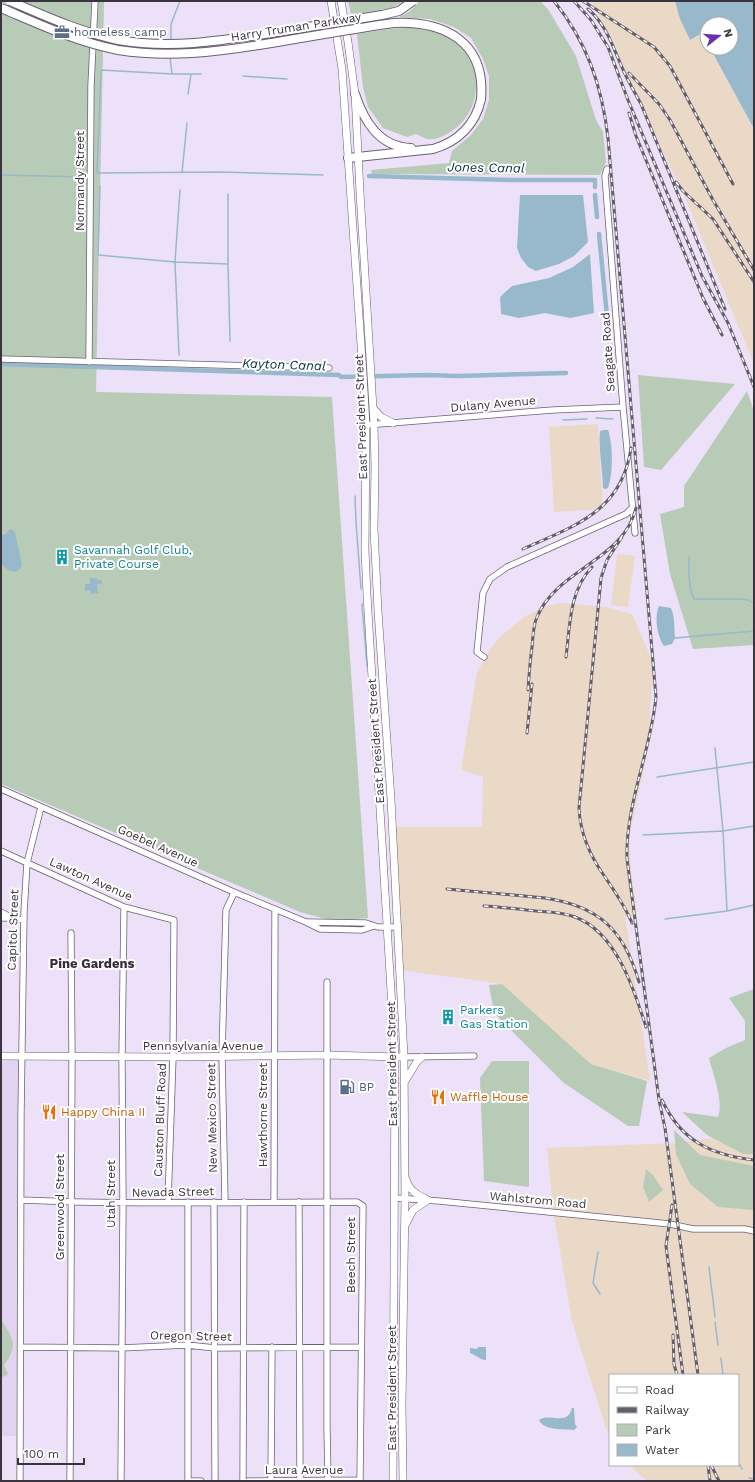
<svg xmlns="http://www.w3.org/2000/svg" width="755" height="1482" font-family="'Work Sans',sans-serif">
<rect width="100%" height="100%" fill="#ece1f8"/>
<path fill="#e2d3f0" d="M1,1056H21L16,1436H1Z"/>
<path fill="#ebd9c8" d="M592,1H674L690,40L702,33L707,42V48H710L754,130V364L686,200Z
M598,424L603,509L554,512L549,427Z
M617,554L635,556L628,607L611,605Z
M564,603L606,607L632,614L654,665L650,711V739L629,838L631,870L637,915L625,917L628,934L650,1081L591,1064L502,984L400,970L391,827H482L483,777L461,770L477,672L490,649L501,636L524,617L545,606Z
M754,1132V1481H647L629,1465H738V1375H610V1441L572,1321L554,1216L547,1148L677,1143Z"/>
<path fill="#b8cbb7" d="M1,1H104L96,392L332,397L368,918L333,921L300,912L1,784Z
M348,1H405L392,8L351,15Z
M420,1H540L548,9L576,56L596,120L603,132L606,162L600,175L372,174L371,170L449,163L452,151L471,135L483,119L489,100V76L483,59L471,38L454,27L430,19L399,17L410,11Z
M408,27C419,29 431,29 442,33C486,52 488,114 445,135C440,138 433,140 427,139C423,138 419,135 416,134L407,137L383,128L368,107L363,87L357,34L389,29Z
M638,375L735,384L661,470L644,467Z
M747,391L754,411V645L693,649L670,574L660,514L684,507V486Z
M502,984L591,1064L647,1081L639,1126H628L564,1083L494,1013L489,985Z
M754,989V1154H743L707,1135L682,1112L718,1117C724,1101 713,1075 709,1058L726,1048L745,1040V1021L729,998Z
M492,1061H529V1187L484,1181L480,1078Z
M674,1130L700,1155L754,1166V1210L718,1207L690,1184L676,1154Z
M646,1169L653,1175L663,1190L649,1202L643,1187Z
M1,1319C13,1339 19,1344 4,1365L8,1374L1,1378Z"/>
<path fill="#97b9cb" d="M675,1H754V129L710,48H731V24H707V42L702,33L690,40L680,19Z
M520,195H583L588,242L574,256L559,264L536,271L528,267L521,258L517,248Z
M590,254L594,313L570,318L545,313L519,318L501,314L500,297L512,286L549,278L573,267Z
M603,430H608L609,433C613,448 613,474 608,488L605,489L603,488C603,469 598,450 600,431Z
M11,529L15,532L22,565L20,569L16,572C10,572 4,568 1,563V535L6,534L8,531Z
M90,578H97V580H102V584H97L98,593L91,594L90,590L85,591V584H90Z
M659,606L671,608C675,617 674,628 675,638L672,644L664,646C657,636 654,617 659,606Z
M478,1347H486V1360C480,1360 476,1355 470,1353V1348L477,1349Z
M572,1408H574L575,1424L577,1427L574,1430C564,1429 544,1431 539,1420C550,1412 567,1427 572,1408Z"/>
<g fill="none" stroke-linecap="round" stroke-linejoin="round">
<path stroke="#97b9cb" stroke-width="1.5" d="M171,41V24L180,1
M170,57L172,74L101,70L97,173L221,172L323,175
M172,74H201
M243,76L287,79
M188,94L191,74
M182,173L187,123
M1,175L84,177
M100,186L98,255L175,262L180,190
M228,264L230,341
M179,355L175,262L228,264V194
M596,418L613,419
M563,420L587,419
M355,496L356,522L361,589
M689,557C689,571 688,587 694,599H739L749,600L754,604
M362,604L367,666
M675,638L754,631
M715,748L723,831L727,911
M657,777L754,762
M643,835L723,831L754,826
M665,919L727,911L754,905
M598,1252L593,1283L600,1294
M709,1267L715,1317
M715,1322L718,1345
M721,1358L723,1375
M738,1462L742,1469
M749,1478L754,1479"/>
<path stroke="#97b9cb" stroke-width="4.5" d="M369,176L511,180H595V187
M595,195L597,217
M599,234L609,337
M1,364L339,375L341,377L426,375L458,376L566,373"/>
<g stroke="#6a6074" stroke-width="7">
<path id="minor" d="M607,169L605,176L623,407L635,533
M1,359L329,368
M89,362L91,86L95,1
M366,425L553,410L623,407
M484,657L477,652L483,593L490,579L507,567L626,514L632,508
M1,789L236,893L306,922L320,929L362,930L374,926
M1,851L124,907L174,920L173,1057L168,1202
M1,912L12,918
M1,918H12L24,920
M307,922L366,923L378,927H398
M327,982V1428L328,1480
M404,1057L474,1056
M395,1198L439,1201L670,1224L693,1229H745L754,1231
M21,1200C133,1205 245,1202 357,1202L363,1206L360,1481
M274,1201L275,909
M188,1202V1481H201
M214,1202L215,1481
M225,1202L222,1056L226,910L233,895L236,893
M299,1202L300,1480
M21,1347L121,1348L187,1345L215,1348L361,1347
M20,1481L21,1114L24,912L27,863L41,807
M70,1481L72,1056L71,933
M121,1481L123,1204L122,1057L124,907
M243,1481L244,1202
M248,1481L360,1480
M271,1481L272,1347"/>
</g>
<g stroke="#6a6074" stroke-width="8">
<path id="major" d="M331,1L342,69L363,374L366,425L365,550L367,595L395,1057L393,1481
M341,1L348,42L355,94L360,192L374,425L375,467L374,529L378,611L391,799L404,1057L405,1199L402,1405L403,1481
M373,408L381,417L393,423
M1,1056L173,1057L326,1055L400,1057
M404,1083L416,1063L422,1057
M406,1179C409,1191 418,1195 428,1200
M406,1224L413,1210L428,1200"/>
</g>
<g stroke="#6a6074" stroke-width="10">
<path id="highway" d="M355,94C364,121 379,147 411,148
M348,158L433,149C458,142 476,124 481,99"/>
</g>
<use href="#minor" stroke="#fff" stroke-width="5.5"/>
<use href="#major" stroke="#fff" stroke-width="7"/>
<use href="#highway" stroke="#fff" stroke-width="8"/>
<g stroke="#645d6a" stroke-width="3">
<path id="rail" d="M554,1C587,42 602,86 608,138L656,697C651,751 625,805 627,859L659,1100L665,1128L698,1375
M574,1L591,20L608,47L628,100L702,276L728,323L754,387
M583,1L654,47L670,66L733,184
M588,9C609,27 614,52 626,76C631,86 636,95 641,104L725,309
M629,73L659,104L670,120L713,200L754,270
M629,113L636,136L703,298L722,335
M676,182L683,191L713,219L754,282
M622,537L607,560L601,578L579,808C580,834 590,856 605,877C615,892 625,906 632,923
M523,549C574,526 622,512 631,448
M566,657C570,626 569,591 592,567
M528,690C529,676 530,661 532,647C533,637 533,626 537,617C557,569 624,560 636,508
M527,733L532,684
M447,889L545,898C599,906 624,930 639,982
M484,906C501,907 518,909 536,911C549,912 562,912 575,917C616,932 634,989 646,1027
M662,1100C681,1141 711,1155 754,1160
M672,1205L666,1246L683,1375
M673,1335L674,1364L677,1375
M708,1465L710,1481
M711,1465L719,1481"/>
</g>
<use href="#rail" stroke="#fff" stroke-width="1.5" stroke-dasharray="4.5" stroke-linecap="butt"/>
<g stroke="#6a6074" stroke-width="10" stroke-linecap="butt">
<path id="highway-bridge" d="M10,1C45,16 80,32 118,40C170,49 220,41 271,33C308,27 345,21 382,15L399,11L413,1
M1,8C39,24 77,42 118,50C168,58 216,52 265,44C308,37 351,29 394,23C445,21 486,42 481,99"/>
</g>
<use href="#highway-bridge" stroke="#fff" stroke-width="8"/>
</g>
<defs>
<g id="office-bare" transform="scale(1.2)"><path d="M-6-3h4V-5.5h4V-3h4V5H-6ZM-1-4.5V-3h2v-1.5ZM-6 0V1H6V0Z" fill="#5c6f8a" stroke="#fff" stroke-width="2.5" paint-order="stroke"/></g>
<g id="building-bare" transform="scale(1.2)"><path d="M-4-6H4V6H1V3H-1V6H-4ZM-2.5-4.3h1.7v1.8h-1.7ZM.8-4.3h1.7v1.8H.8ZM-2.5-1h1.7V.8h-1.7ZM.8-1h1.7V.8H.8Z" fill="#0f9aa8" stroke="#fff" stroke-width="2.5" paint-order="stroke"/></g>
<g id="fuel-bare" transform="scale(1.2)"><path d="M-5.5-6h7V0h2V4h1.3V-2.5L3-4.5l.8-.8L6-3V5H2.5V1h-1V6h-7ZM-4.2-4.7v3.2H.2V-4.7Z" fill="#5c6f8a" stroke="#fff" stroke-width="2.5" paint-order="stroke"/></g>
<g id="restaurant-bare" transform="scale(1.2)"><path d="M-5-6h1v4h1v-4h1v4h1v-4h1v5L-1.5 .5V6h-2V.5L-5-1ZM5-6V6H3V1.5H1.5Q1.5-4 5-6Z" fill="#e8710a" stroke="#fff" stroke-width="2.5" paint-order="stroke"/></g>
</defs>
<g fill-rule="evenodd">
<use href="#office-bare" x="62" y="32"/>
<use href="#building-bare" x="62" y="557"/>
<use href="#building-bare" x="448" y="1017"/>
<use href="#fuel-bare" x="347" y="1087"/>
<use href="#restaurant-bare" x="438" y="1097"/>
<use href="#restaurant-bare" x="49" y="1112"/>
</g>
<g text-anchor="middle" stroke-width="4" stroke-linejoin="round" paint-order="stroke">
<g font-size="12" fill="#39343d" stroke="#fff">
<text transform="translate(296 27) rotate(-9)" y="4">Harry Truman Parkway</text>
<text transform="translate(80 181) rotate(-90)" y="4">Normandy Street</text>
<text transform="translate(608 352) rotate(-94)" y="4">Seagate Road</text>
<text transform="translate(493 404) rotate(-5)" y="4">Dulany Avenue</text>
<text transform="translate(361 417) rotate(-92)" y="4">East President Street</text>
<text transform="translate(376 741) rotate(-94)" y="4">East President Street</text>
<text transform="translate(158 846) rotate(24)" y="4">Goebel Avenue</text>
<text transform="translate(91 879) rotate(24)" y="4">Lawton Avenue</text>
<text transform="translate(13 930) rotate(-88)" y="4">Capitol Street</text>
<text x="203" y="1050">Pennsylvania Avenue</text>
<text transform="translate(392 1064) rotate(-91)" y="4">East President Street</text>
<text transform="translate(263 1115) rotate(-90)" y="4">Hawthorne Street</text>
<text transform="translate(212 1118) rotate(-91)" y="4">New Mexico Street</text>
<text transform="translate(160 1120) rotate(-88)" y="4">Causton Bluff Road</text>
<text transform="translate(173 1192) rotate(-1)" y="4">Nevada Street</text>
<text transform="translate(111 1194) rotate(-90)" y="4">Utah Street</text>
<text transform="translate(538 1200) rotate(5)" y="4">Wahlstrom Road</text>
<text transform="translate(60 1207) rotate(-90)" y="4">Greenwood Street</text>
<text transform="translate(351 1255) rotate(-90)" y="4">Beech Street</text>
<text transform="translate(191 1336) rotate(1)" y="4">Oregon Street</text>
<text transform="translate(392 1388) rotate(-90)" y="4">East President Street</text>
<text x="304" y="1474">Laura Avenue</text>
</g>
<g font-size="12" fill="#4e5e75" stroke="#fff" text-anchor="start">
<text x="74" y="36">homeless camp</text>
<text x="359" y="1091">BP</text>
</g>
<g font-size="12" fill="#0d838f" stroke="#fff" text-anchor="start">
<text x="74" y="554">Savannah Golf Club,<tspan x="74" dy="14">Private Course</tspan></text>
<text x="460" y="1014">Parkers<tspan x="460" dy="14">Gas Station</tspan></text>
</g>
<g font-size="12" fill="#c56008" stroke="#fff" text-anchor="start">
<text x="450" y="1101">Waffle House</text>
<text x="61" y="1116">Happy China II</text>
</g>
<g font-size="13" font-style="italic" fill="#002e42" stroke="#fff">
<text transform="translate(486 167) rotate(1)" y="5">Jones Canal</text>
<text transform="translate(284 364) rotate(2)" y="5">Kayton Canal</text>
</g>
<g font-size="13" font-weight="bold" fill="#352b3d" stroke="#fff">
<text x="92" y="968">Pine Gardens</text>
</g>
</g>
<rect width="755" height="1482" fill="none" stroke="#39343d" stroke-width="4"/>
<rect x="609" y="1374" width="130" height="92" fill="#ffffff" stroke="#b0aeb1"/>
<rect x="617" y="1387" width="20" height="6" fill="#ffffff" stroke="#b0aeb1"/>
<text x="645" y="1394" font-size="12" fill="#39343d">Road</text>
<rect x="617" y="1407" width="20" height="6" fill="#645d6a" stroke="#b0aeb1"/>
<text x="645" y="1414" font-size="12" fill="#39343d">Railway</text>
<rect x="617" y="1424" width="20" height="12" fill="#b8cbb7" stroke="#b0aeb1"/>
<text x="645" y="1434" font-size="12" fill="#39343d">Park</text>
<rect x="617" y="1444" width="20" height="12" fill="#97b9cb" stroke="#b0aeb1"/>
<text x="645" y="1454" font-size="12" fill="#39343d">Water</text>
<g transform="translate(719 36) rotate(73)"><circle r="19" fill="#ffffff" stroke="#b0aeb1"/>
<path d="M0-3L7 15L0 10L-7 15Z" fill="#6832a8"/>
<text y="-6" font-size="11" font-weight="bold" text-anchor="middle" fill="#39343d">N</text>
</g>
<path d="M18 1458v6h66v-6" fill="none" stroke="#39343d" stroke-width="2"/>
<text x="24" y="1458" font-size="12" fill="#39343d" stroke="#ffffff" stroke-width="3" paint-order="stroke">100 m</text>
</svg>
